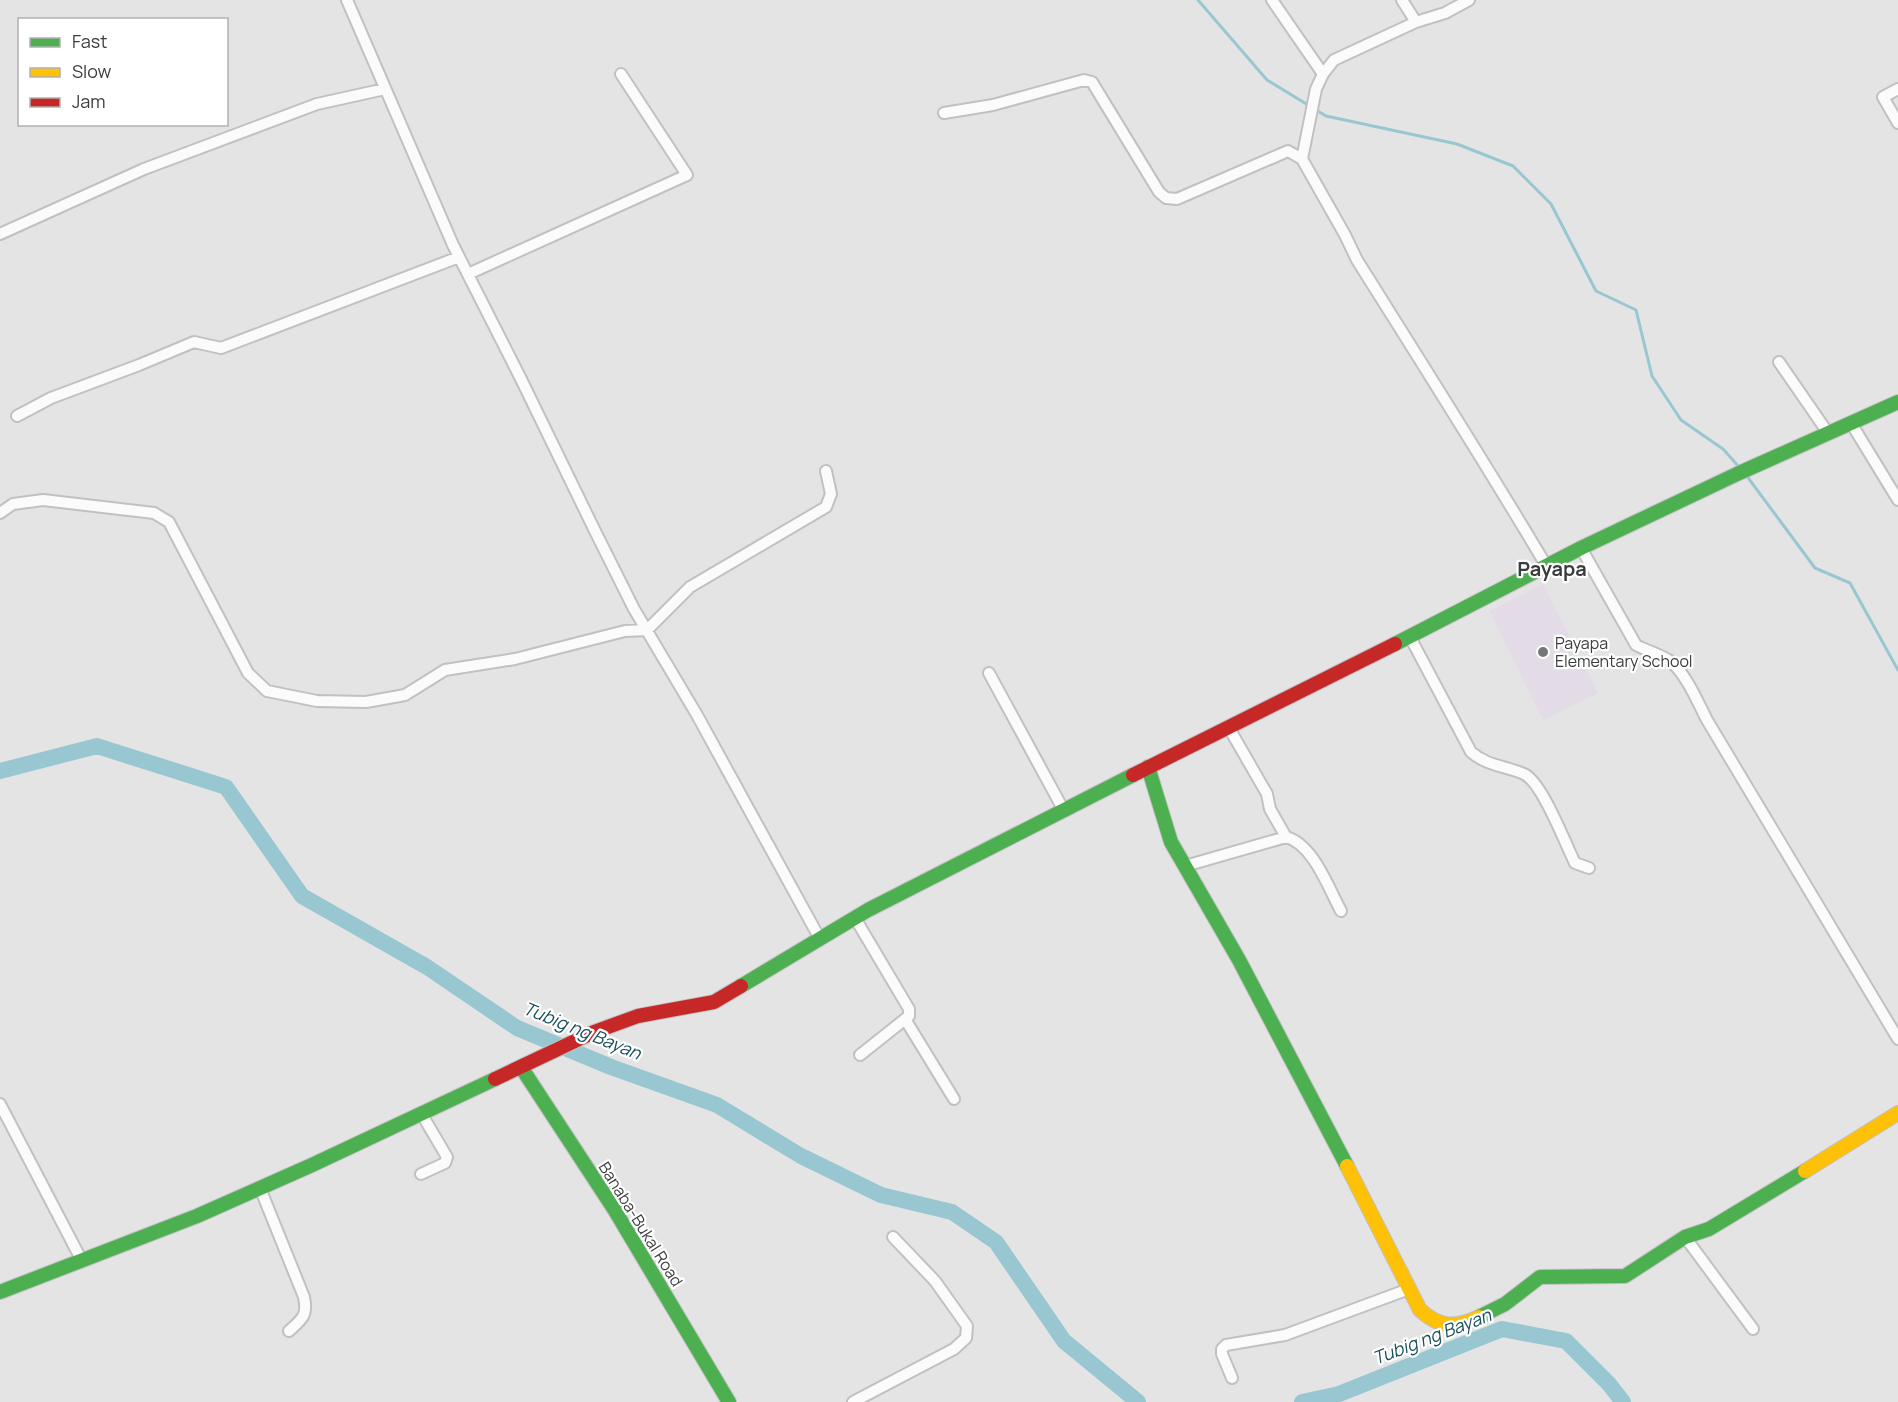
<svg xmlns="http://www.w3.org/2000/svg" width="1898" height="1402" font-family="Manrope,sans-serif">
<rect width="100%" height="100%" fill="#e4e4e5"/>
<path fill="#e3dbe6" d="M1543,584L1598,693L1543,720L1489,611Z"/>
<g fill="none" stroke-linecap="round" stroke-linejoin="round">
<path stroke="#99c7d1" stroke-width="3" d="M1198,0L1267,80L1326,116L1457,144L1513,166L1551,204L1596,291L1636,310L1652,376L1681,420L1723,449L1740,468
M1746,475L1815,568L1850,583L1898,670"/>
<path stroke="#99c7d1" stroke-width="16" d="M0,771L97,746L226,787L302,896L427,967L517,1028L611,1067L717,1105L801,1156L881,1195L952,1212L996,1242L1064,1341L1138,1402
M1302,1402L1339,1394L1502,1329L1566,1341L1609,1384L1623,1402"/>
<g stroke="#c1c1c2" stroke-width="14">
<path id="street" d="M347,0L453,245L521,379L594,529L634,609L697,715L820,939
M1272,0L1323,74
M1402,0L1416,22
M1898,89L1883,97L1898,123
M944,113L993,105L1084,80L1092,82L1159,192L1166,198L1177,199L1288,151L1302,159L1345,235L1357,260C1421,362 1486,464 1547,567
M1302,159L1316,89L1323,74L1334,60L1416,22L1445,13L1469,0
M0,234L144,169L317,104L385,89
M468,274L687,175L621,74
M1779,362L1828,433
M17,416L51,398L139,365L194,342L221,348L459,257
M1851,423L1898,500
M0,513L13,504L43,500L154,513L169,522L248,673L267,691L317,701L366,702L405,695L445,670L515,659L625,631L647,630L690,587L826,507L831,494L826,471
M1581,548L1636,645C1645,650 1664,656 1670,661C1687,675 1697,701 1707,720L1898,1039
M1410,637L1471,752C1487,766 1506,766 1524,774C1542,782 1565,843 1575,863L1589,868
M989,673L1063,809
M1229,728L1267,794L1270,809L1286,837
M1185,866L1286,837C1313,844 1328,887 1341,911
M855,918L909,1009V1016L860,1055
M905,1019L954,1099
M0,1104L82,1261
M421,1113L447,1157L445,1163L421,1174
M260,1188L304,1297C308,1316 302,1319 289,1331
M1685,1237L1753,1329
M1232,1378L1222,1354V1349L1226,1345L1285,1335L1409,1289
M853,1402L954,1349L966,1338L967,1326L935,1281L893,1237"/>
</g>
<g stroke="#c1c1c2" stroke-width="16">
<path id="fast" d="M1395,644L1581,548L1737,474L1898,402
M1148,767L1171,842L1239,960L1347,1166
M741,986L868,910L1133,775
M521,1067L614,1209L729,1402
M0,1292L197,1216L312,1165L495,1079
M1479,1317L1505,1304L1540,1277L1625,1276L1685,1237L1709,1229L1805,1171"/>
</g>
<g stroke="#c1c1c2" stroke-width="16">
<path id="slow" d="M1347,1166L1420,1310C1440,1328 1455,1328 1479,1317
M1805,1171L1898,1113"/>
</g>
<g stroke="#c1c1c2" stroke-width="16">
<path id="jam" d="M1133,775L1395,644
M495,1079L594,1032L638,1016L714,1002L741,986"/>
</g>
<use href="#street" stroke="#fbfbfb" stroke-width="10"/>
<use href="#fast" stroke="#4caf50" stroke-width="14"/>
<use href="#slow" stroke="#ffc107" stroke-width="14"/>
<use href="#jam" stroke="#c62828" stroke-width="14"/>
</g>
<circle fill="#767778" stroke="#fff" stroke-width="2" cx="1543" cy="652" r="6"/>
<g text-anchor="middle" stroke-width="4.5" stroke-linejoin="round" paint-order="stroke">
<g font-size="16" fill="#3b3c3d" stroke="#fff" text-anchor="start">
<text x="1555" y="649">Payapa<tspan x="1555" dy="18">Elementary School</tspan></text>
</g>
<g font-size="16" fill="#3b3c3d" stroke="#fff">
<text transform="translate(641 1224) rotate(58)" y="6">Banaba-Bukal Road</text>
</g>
<g font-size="18" font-style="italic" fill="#18505b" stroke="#fff">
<text transform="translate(582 1031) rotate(22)" y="6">Tubig ng Bayan</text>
<text transform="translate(1432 1337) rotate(-21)" y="6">Tubig ng Bayan</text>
</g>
<g font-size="20" font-weight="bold" fill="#3b3c3d" stroke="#fff">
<text x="1552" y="576">Payapa</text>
</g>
</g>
<rect x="18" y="18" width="210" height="108" fill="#ffffff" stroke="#b1b1b1" stroke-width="1.5"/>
<rect x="30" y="38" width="30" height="9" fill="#4caf50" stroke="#b1b1b1" stroke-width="1.5"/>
<text x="72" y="48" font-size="18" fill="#3b3c3d">Fast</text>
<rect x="30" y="68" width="30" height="9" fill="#ffc107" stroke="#b1b1b1" stroke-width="1.5"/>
<text x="72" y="78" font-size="18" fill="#3b3c3d">Slow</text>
<rect x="30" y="98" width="30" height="9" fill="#c62828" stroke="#b1b1b1" stroke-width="1.5"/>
<text x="72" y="108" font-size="18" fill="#3b3c3d">Jam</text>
</svg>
